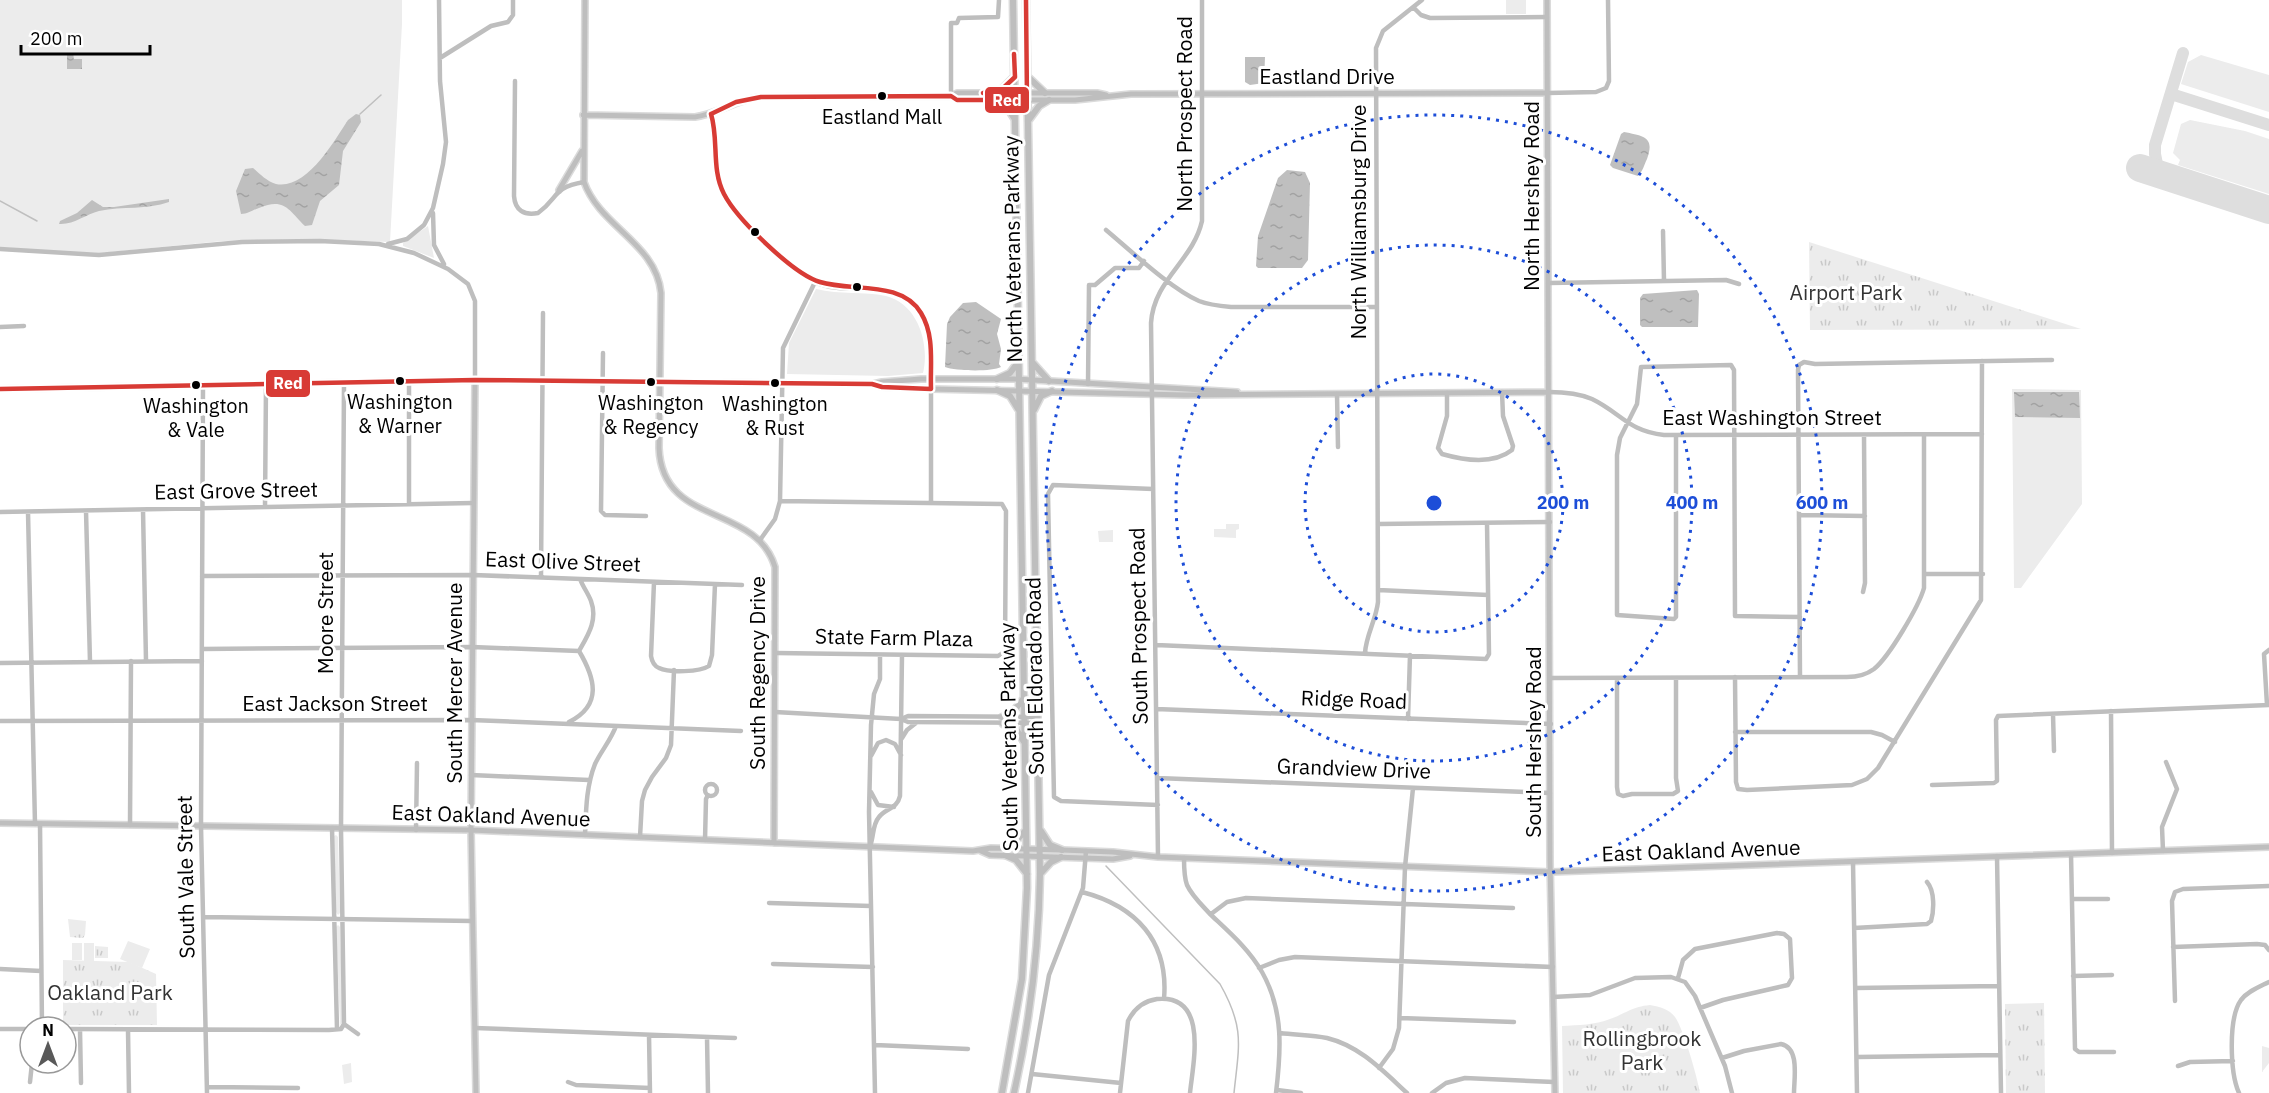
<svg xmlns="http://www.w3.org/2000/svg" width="2269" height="1093" font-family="'IBM Plex Sans',sans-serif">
<defs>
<pattern id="park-tufts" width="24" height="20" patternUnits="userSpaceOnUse" patternTransform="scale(1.5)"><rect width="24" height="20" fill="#ececec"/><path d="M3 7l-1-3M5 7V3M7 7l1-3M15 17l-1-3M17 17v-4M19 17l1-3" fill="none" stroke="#c9c9c9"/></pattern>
<pattern id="water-ripples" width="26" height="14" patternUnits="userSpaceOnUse" patternTransform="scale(1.5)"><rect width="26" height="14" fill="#bfbfbf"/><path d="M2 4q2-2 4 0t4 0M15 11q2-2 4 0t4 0" fill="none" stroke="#a2a2a2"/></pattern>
</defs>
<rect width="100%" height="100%" fill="#fff"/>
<path fill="#ececec" d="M0,0H402V24L390,242L301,239L223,241L100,253L64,252L0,247Z
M1506,0H1526V14H1506Z
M2201,55L2269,75V112L2181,84L2188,62Z
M2190,120L2245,131L2269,139V194L2178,165L2180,160L2173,153L2181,124Z
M428,226L434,258L403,246V243Z
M816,289C840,295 864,291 886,296C918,304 930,344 923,373L888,376L787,374L789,343Z
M2012,389L2081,390L2082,504L2021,588H2014Z
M1226,524H1239V529L1236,530V538L1214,537V529H1226Z
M1113,530V542H1099L1098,531Z
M336,835L338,837L340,913L338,915L336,912L334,836Z
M338,925L340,927L343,1022L340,1025L336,927Z
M128,941L150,949L142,968L120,959Z
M72,943H82V960H72Z
M84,943H94V961H84Z
M351,1063L352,1082L344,1084L342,1065Z"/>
<path fill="url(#park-tufts)" d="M1809,242L2081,329L1810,330Z
M68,919L86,921L85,935L83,938L70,937Z
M95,946L108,947V958H95Z
M63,960L129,962L156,974L157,1025H63Z
M2044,1003L2045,1093H2006L2005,1004Z
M1650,1005C1660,1007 1669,1009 1675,1017C1684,1030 1697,1076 1700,1093H1563L1562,1026C1578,1025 1595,1025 1610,1019C1627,1013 1631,1007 1650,1005Z
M2262,1046L2269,1048V1063L2262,1072Z"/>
<path fill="url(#water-ripples)" d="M67,53H73L74,59H82V69H67Z
M1245,57H1265L1264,83L1250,85L1245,82Z
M356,114L360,115L361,122L343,151L339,185L320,201L312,225L305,226C289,210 284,197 259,208C252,210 248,214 241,214L236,191L245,169L253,168C260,174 266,181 276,184C307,190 334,141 348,120Z
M1624,132C1644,136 1655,137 1647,159C1644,165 1643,171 1638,176L1613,168L1610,165L1621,134Z
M1287,170L1305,172L1310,183L1308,260L1302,268H1258L1256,266L1258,236L1278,178Z
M169,199V202C147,210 123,206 99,211C86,214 74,225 59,224L60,221L77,213L92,200L103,207H114Z
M1697,290L1699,294L1698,327H1642L1640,325V298L1643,294Z
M976,302L1001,319L997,334L1001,349L999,364L1001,367C992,372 955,371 945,367L947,324L950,317L963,303Z
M2014,392H2079L2080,418L2015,417Z"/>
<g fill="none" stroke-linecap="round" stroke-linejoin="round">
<path stroke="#bfbfbf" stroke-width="1.5" d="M360,114L381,95
M0,201L37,221
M1106,866L1220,984C1245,1028 1239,1045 1234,1093"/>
<path stroke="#dedede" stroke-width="12" d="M2171,94L2269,125
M2159,174L2155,154V145L2183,53"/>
<path stroke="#dedede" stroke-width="28" d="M2140,168L2269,210"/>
<g stroke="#dbdbdb" stroke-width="8">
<path id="major" d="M585,0L584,182C600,227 656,243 661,293L659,448C662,527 756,503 775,567L774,843
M1547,0L1550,862L1555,1093
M951,96L957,100H1075L1131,94L1547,93
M583,115L695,117C718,114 737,99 761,97L951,96L957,93H1097L1106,95
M559,190L582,151
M475,380L471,830L476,1093
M873,384L882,382L921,379H1014L1237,392
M0,389L475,380L872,384L882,387L931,389L1185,395L1549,392
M0,823L471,830L973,851L991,848L1062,850L1113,852L1158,857L1551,872L2269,847
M981,851L990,855L1113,859L1130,856"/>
</g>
<g stroke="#dbdbdb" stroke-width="9">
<path id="highway" d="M1028,77L1045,93
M992,92L1001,90L1014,77
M996,100L1007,107L1014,118
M1028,121L1039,106L1049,100
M1032,362L1049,381
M997,379L1010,373L1019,361
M997,390L1010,396L1018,409
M1034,410L1041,396L1052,391
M1002,717L1013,712L1024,698
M1003,724L1016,729L1024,742
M1041,831L1050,845L1062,850
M1003,848L1014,843L1026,830
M1005,855L1016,860L1027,874
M1040,874L1051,862L1061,857
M1002,1093L1022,979L1027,888L1013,0
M1014,1093C1030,1021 1039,948 1040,874L1026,0"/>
</g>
<path stroke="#bebebe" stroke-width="4.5" d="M1414,8L1421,15L1430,18L1547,17
M440,58L491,26L508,22L513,15V0
M515,81L514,196C515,210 524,216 538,213C560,197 551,188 584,182
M1547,93L1596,92L1606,88L1609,81L1608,0
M951,96V23H957L959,18L998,17L999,0
M711,114C722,145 710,177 731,206C742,222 801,277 819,284C851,296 887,277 914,305C924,315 929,328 931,342V503
M433,213L434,245L444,264
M1106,230C1130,250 1171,289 1199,301C1209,305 1220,306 1231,307H1376
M1663,231L1664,281
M388,244L407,239L424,225L433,208L443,164L446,142L440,81L439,0
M0,249L99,255L242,242L320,241L379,244L414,253L448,269L468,284L475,301V380
M1549,283L1726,280L1739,284
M0,327L24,326
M603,353L601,511L605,515L646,516
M1088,384L1089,285H1095L1115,268H1139L1144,261
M203,386L201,826L207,1093
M1549,392C1565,392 1578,393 1592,399C1621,413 1628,431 1664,435L1982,434
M1447,393V416L1438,448L1442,454C1463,460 1493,465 1512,450L1513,446L1503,416L1502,392
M1337,394L1338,447
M1676,436V617L1674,619L1617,615V455L1620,438L1637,404L1641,367L1731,365L1734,370L1735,616L1800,617
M1153,489L1053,485L1048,494L1054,797L1061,801L1158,805
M409,504V381
M265,507L266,384
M143,510L146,661
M86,511L90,662
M0,512L473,503
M28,512L35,824
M1800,515L1865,516
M1378,524L1550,522
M760,540L775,519L780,501L783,348L815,282
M1924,574H1983
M202,576L473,575L742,585
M541,577L543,313
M654,582L651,656C652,662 654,666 659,668C669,673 700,672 709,666L712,655L715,584
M1378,590L1488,595
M1863,592L1865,583L1864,435
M1156,645L1486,659L1489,654L1487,523
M202,649L472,647L579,651
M579,651C588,635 598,620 591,601C588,593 583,587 580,579
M776,653L998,656L1004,652L1005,647L1006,511L1002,504L780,501
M1365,653C1366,635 1376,620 1378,602L1376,48L1383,31L1422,0
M0,663L202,661
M1735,677L1736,782L1738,789L1747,790L1852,785L1867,779L1878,768L1981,600L1982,361
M1800,677L1798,370L1799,365L1804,362L1815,364L2052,360
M1550,678L1847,677C1857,677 1866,675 1874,669C1889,657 1919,606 1924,588V435
M1617,678V787L1618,794L1623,796L1632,794H1673L1678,791L1676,778V678
M2267,705L2264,654L2269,650
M1156,709L1551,724
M2111,711L2112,853
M775,712L901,719L908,722L1038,723
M2053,714L2054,751
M901,719L908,716L1038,717
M1408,719L1410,655
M0,721L471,720L741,731
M569,722C603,705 595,678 579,651
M1735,732H1871L1882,735L1895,742
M902,738L907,730L916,723
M871,756L878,743L886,740L895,744L901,755
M471,775L589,780
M1157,778L1550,793
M705 790a6 6 0 1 1 12 0a6 6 0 1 1-12 0Z
M1932,785L1994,783L1997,781L1996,720L1998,716L2269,705
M871,792L878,805L894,807
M40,824L42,1027
M130,825L131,661
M332,828L337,1029
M416,830L417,763
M585,835C586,811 586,787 595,764C601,751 611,740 616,726
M640,837L642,801L645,790L652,777L666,758L671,745L674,670
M705,840L706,799L708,795
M870,846C874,837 872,825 879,817C886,808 897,809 900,796L902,655
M2163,851L2162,827L2177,789L2166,762
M2071,854L2075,1049L2079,1052H2114
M1997,856L2001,1093
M1158,857L1151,323C1154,279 1193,261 1202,221V0
M1184,858C1184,867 1184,877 1187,885C1192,896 1202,905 1210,914C1229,932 1249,949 1262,972C1284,1011 1281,1051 1276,1093
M1853,862L1857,1093
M1082,892C1136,906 1169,941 1164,999
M2072,899H2108
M769,903L871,906
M1211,914L1227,902L1246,898L1513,908
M203,917L472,921
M1854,928L1927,924L1931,921C1934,911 1935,891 1927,882
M2173,947L2257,944L2265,945L2269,950
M773,964L873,967
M1259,968L1279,960L1295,957L1553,967
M0,969L41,971
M2073,976L2112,975
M1678,978L1683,960L1695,949L1777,933L1784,934L1790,939L1792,978L1788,985L1723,1000L1700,1008
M1856,988L1998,986
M1553,997L1590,995L1635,978L1671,977L1685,982L1695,996L1725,1066L1732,1093
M2175,1001L2172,901L2175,892L2183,889L2269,886
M1400,1018L1514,1022
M344,1024L341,829L344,383
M344,1024L358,1034
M475,1028L735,1038
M0,1029H30
M66,1029L329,1030L341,1029L344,1024
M80,1030L81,1083
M128,1030L129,1093
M1280,1033C1296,1035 1312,1035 1327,1038C1360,1046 1383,1071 1407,1093
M649,1035L650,1093
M707,1037L708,1093
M875,1045L968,1049
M1857,1057L2000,1055
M1722,1058L1744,1051L1781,1044C1800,1048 1794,1078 1794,1093
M2178,1066L2190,1062L2233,1061
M1379,1068L1393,1049L1399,1028L1405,867L1413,788
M1032,1074L1121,1083
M30,1082L32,1063
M568,1082L576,1085L650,1088
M207,1087L298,1088
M1277,1090L1301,1093
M875,1093L869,812L871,725L874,694L880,679V655
M1028,1093L1049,975L1083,888L1086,851
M1120,1093L1128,1021C1134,1009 1143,1001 1157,999C1209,994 1193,1063 1190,1093
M1432,1093L1446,1083L1465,1078L1554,1082
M2239,1093C2230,1073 2228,1018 2241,1000C2248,991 2259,987 2269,982"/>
<use href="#major" stroke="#bebebe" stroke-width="5"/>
<use href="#highway" stroke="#bebebe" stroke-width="6"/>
<g stroke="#fff" stroke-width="9">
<path id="bus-1" d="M983,93L1001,90L1015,77L1014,54
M711,114L736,102L761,97L951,96L957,100H1027L1026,0
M0,389L475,380L872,384L882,387L931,389C930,364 935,336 921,313C901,280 852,292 820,282C793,274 737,219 724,194C711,169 719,140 711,114"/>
</g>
<use href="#bus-1" stroke="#d83b35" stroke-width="4.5"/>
</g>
<g fill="none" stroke="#1d4ed8" stroke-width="3" stroke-dasharray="3 6">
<circle cx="1434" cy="503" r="129"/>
<circle cx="1434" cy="503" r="258"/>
<circle cx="1434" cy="503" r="388"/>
</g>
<g fill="#000" stroke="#fff" stroke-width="2">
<circle cx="882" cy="96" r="5"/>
<circle cx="755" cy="232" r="5"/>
<circle cx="857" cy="287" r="5"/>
<circle cx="400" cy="381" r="5"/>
<circle cx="651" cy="382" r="5"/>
<circle cx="775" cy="383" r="5"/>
<circle cx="196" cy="385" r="5"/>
</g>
<g text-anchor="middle" stroke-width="6" stroke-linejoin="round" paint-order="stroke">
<g font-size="20" fill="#000" stroke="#fff">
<text x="882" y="124">Eastland Mall</text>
<text x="400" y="409">Washington<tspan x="400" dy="24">&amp; Warner</tspan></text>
<text x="651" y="410">Washington<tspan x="651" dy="24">&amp; Regency</tspan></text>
<text x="775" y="411">Washington<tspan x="775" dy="24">&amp; Rust</tspan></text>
<text x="196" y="413">Washington<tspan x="196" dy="24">&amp; Vale</tspan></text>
</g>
<g font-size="21" fill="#000" stroke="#fff">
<text x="1327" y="84">Eastland Drive</text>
<text transform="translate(1185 114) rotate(-90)" y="7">North Prospect Road</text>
<text transform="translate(1532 196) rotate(-90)" y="7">North Hershey Road</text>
<text transform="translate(1359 222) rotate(-90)" y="7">North Williamsburg Drive</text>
<text transform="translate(1013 249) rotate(-91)" y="7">North Veterans Parkway</text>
<text x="1772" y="425">East Washington Street</text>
<text transform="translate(236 491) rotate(-1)" y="7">East Grove Street</text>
<text transform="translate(563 562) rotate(2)" y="7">East Olive Street</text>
<text transform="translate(326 613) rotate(-90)" y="7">Moore Street</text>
<text transform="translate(1139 626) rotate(-91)" y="7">South Prospect Road</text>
<text transform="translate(894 638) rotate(1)" y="7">State Farm Plaza</text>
<text transform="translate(758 673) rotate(-90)" y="7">South Regency Drive</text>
<text transform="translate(1035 676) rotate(-91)" y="7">South Eldorado Road</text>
<text transform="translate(455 683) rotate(-90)" y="7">South Mercer Avenue</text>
<text transform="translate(1354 700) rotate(2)" y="7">Ridge Road</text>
<text x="335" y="711">East Jackson Street</text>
<text transform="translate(1009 737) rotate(-91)" y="7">South Veterans Parkway</text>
<text transform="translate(1534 742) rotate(-90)" y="7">South Hershey Road</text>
<text transform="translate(1354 769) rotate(2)" y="7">Grandview Drive</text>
<text transform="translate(491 816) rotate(2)" y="7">East Oakland Avenue</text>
<text transform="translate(1701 851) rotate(-2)" y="7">East Oakland Avenue</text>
<text transform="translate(186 877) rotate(-91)" y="7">South Vale Street</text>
</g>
<g font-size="21" fill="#333" stroke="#fff">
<text x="1846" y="300">Airport Park</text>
<text x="110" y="1000">Oakland Park</text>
<text x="1642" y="1046">Rollingbrook<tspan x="1642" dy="24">Park</tspan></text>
</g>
</g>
<circle cx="1434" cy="503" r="9" fill="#1d4ed8" stroke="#fff" stroke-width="3"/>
<g font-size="18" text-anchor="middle" font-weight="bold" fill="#1d4ed8" stroke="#fff" stroke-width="6" stroke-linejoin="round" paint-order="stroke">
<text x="1563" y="509">200 m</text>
<text x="1692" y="509">400 m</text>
<text x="1822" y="509">600 m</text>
</g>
<g stroke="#fff" stroke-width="2">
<rect x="984" y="86" width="46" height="28" rx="6" fill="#d83b35"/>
<rect x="265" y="369" width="46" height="29" rx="6" fill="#d83b35"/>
</g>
<g font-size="16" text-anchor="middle" font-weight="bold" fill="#fff">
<text x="1007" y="106">Red</text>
<text x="288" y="389">Red</text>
</g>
<g transform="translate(48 1045)"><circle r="28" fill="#ffffff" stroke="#999999" stroke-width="1.5"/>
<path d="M0-4.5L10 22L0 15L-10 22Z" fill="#595959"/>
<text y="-9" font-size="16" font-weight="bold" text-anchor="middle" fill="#000000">N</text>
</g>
<path d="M21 45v9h129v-9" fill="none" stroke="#000000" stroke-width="3"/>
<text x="30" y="45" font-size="18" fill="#000000" stroke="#ffffff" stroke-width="4.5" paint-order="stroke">200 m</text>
</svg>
